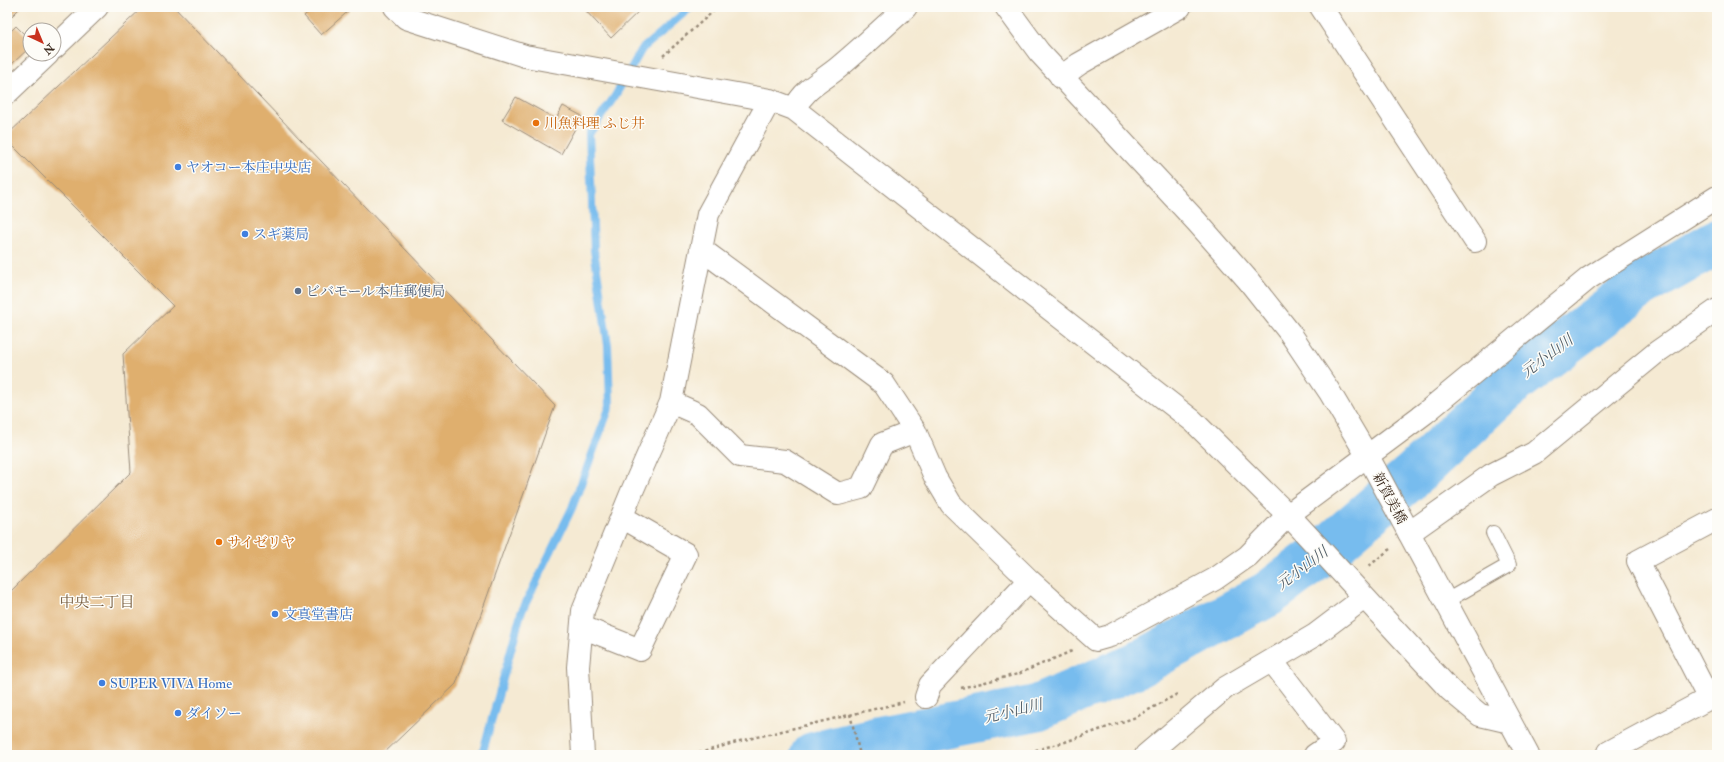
<svg xmlns="http://www.w3.org/2000/svg" width="1724" height="762" font-family="'IM FELL Double Pica','Noto Serif JP',serif">
<rect width="100%" height="100%" fill="#fdfcf7"/>
<filter id="ink" filterUnits="userSpaceOnUse"><feTurbulence type="fractalNoise" baseFrequency=".025" numOctaves="2"/><feDisplacementMap in="SourceGraphic" scale="8" xChannelSelector="R" yChannelSelector="G"/><feConvolveMatrix kernelMatrix="1 2 1 2 8 2 1 2 1" color-interpolation-filters="sRGB"/></filter>
<filter id="wash" filterUnits="userSpaceOnUse"><feTurbulence type="fractalNoise" baseFrequency=".012" numOctaves="4" result="noise"/><feDisplacementMap in="SourceGraphic" scale="16" xChannelSelector="R" yChannelSelector="G"/><feGaussianBlur stdDeviation="0.9" result="paint"/><feColorMatrix in="noise" values="0 0 0 0 0 0 0 0 0 0 0 0 0 0 0 0 0 1.4 0 .05"/><feComposite in="paint" operator="in"/></filter>
<g filter="url(#wash)">
<rect width="100%" height="100%" fill="#f5ead3"/>
<g fill="none" stroke-linecap="round" stroke-linejoin="round">
<path stroke="#77bcee" stroke-width="8" d="M482,755L521,613L572,508L610,406L608,345L594,250L589,134L615,96L642,49L691,7"/>
<path stroke="#77bcee" stroke-width="46" d="M813,755L879,739L1036,708L1137,665L1268,594L1324,552L1414,474L1503,390L1640,286L1717,242"/>
</g>
<g id="blocks">
<path fill="#dfaf6e" d="M7,7H21L12,16L7,11Z
M143,7H174L555,406L456,684L382,755H7V595L131,472L123,354L173,306L7,140V135Z
M314,7H353L321,35L304,16Z
M588,7H643L611,38L585,10Z
M16,26L30,40V47L11,65L7,60V35Z
M516,97L556,119L563,106L582,116L561,154L502,120Z"/>
</g>
</g>
<g filter="url(#ink)">
<use href="#blocks" fill-opacity="0" stroke="#988a78" stroke-width="1"/>
<g fill="none" stroke-linecap="round" stroke-linejoin="round">
<g stroke="#988a78" stroke-width="16">
<path id="service" d="M1446,601L1509,565L1493,533"/>
</g>
<g stroke="#988a78" stroke-width="24">
<path id="minor" d="M395,7L406,18L525,56L770,100L794,109L1193,421L1295,522L1450,690L1480,715L1510,722
M1321,7L1475,241
M1061,77L1079,64L1180,7
M794,109C806,87 821,82 839,67C862,48 884,27 906,7
M701,249L884,384L915,431L935,477L951,504L1029,580L1096,640L1110,636L1215,579L1248,556L1288,515L1425,413L1589,278L1717,197
M671,402L698,414L740,456L785,461L838,494L861,488L882,444L915,431
M1409,533L1491,475L1534,453L1657,352L1717,310
M582,627L640,650L686,554L622,517
M1272,661L1334,742L1315,755
M926,697L930,685L1029,580
M1709,699L1638,561L1717,519
M1609,752L1717,694
M583,755L578,667L583,611L633,489L671,402L708,214L770,100
M1146,755L1225,688L1315,635L1364,598"/>
</g>
<g stroke="#988a78" stroke-width="24">
<path id="tertiary" d="M1006,7L1039,52L1197,222L1248,280L1290,333L1329,391L1371,462L1528,755
M54,48L97,7
M7,93L48,54"/>
</g>
<path stroke="#988a78" stroke-width="2.5" stroke-dasharray="3 3" stroke-linecap="butt" d="M663,56L718,7
M1369,566L1390,549
M961,688L1018,674L1072,651
M850,714L860,755
M693,755L740,741L904,702
M1018,755L1065,742L1136,717L1179,693"/>
<use href="#service" stroke="#fff" stroke-width="14"/>
<use href="#minor" stroke="#fff" stroke-width="22"/>
<use href="#tertiary" stroke="#fff" stroke-width="22"/>
</g>
</g>
<g fill="#e8710a" stroke="#fdfcf7" stroke-width="1.5">
<circle cx="536" cy="123" r="4"/>
<circle cx="219" cy="542" r="4"/>
</g>
<g fill="#3f7fe0" stroke="#fdfcf7" stroke-width="1.5">
<circle cx="178" cy="167" r="4"/>
<circle cx="245" cy="234" r="4"/>
<circle cx="275" cy="614" r="4"/>
<circle cx="102" cy="683" r="4"/>
<circle cx="178" cy="713" r="4"/>
</g>
<circle fill="#5c6f8a" stroke="#fdfcf7" stroke-width="1.5" cx="298" cy="291" r="4"/>
<g text-anchor="middle" stroke-width="3" stroke-linejoin="round" paint-order="stroke">
<g font-size="14" fill="#c56008" stroke="#fdfcf7" text-anchor="start">
<text x="544" y="128">川魚料理 ふじ井</text>
<text x="227" y="547">サイゼリヤ</text>
</g>
<g font-size="14" fill="#366cbe" stroke="#fdfcf7" text-anchor="start">
<text x="186" y="172">ヤオコー本庄中央店</text>
<text x="253" y="239">スギ薬局</text>
<text x="283" y="619">文真堂書店</text>
<text x="110" y="688">SUPER VIVA Home</text>
<text x="186" y="718">ダイソー</text>
</g>
<g font-size="14" fill="#4e5e75" stroke="#fdfcf7" text-anchor="start">
<text x="306" y="296">ビバモール本庄郵便局</text>
</g>
<g font-size="14" fill="#3b2a1e" stroke="#fdfcf7">
<text transform="translate(1390 498) rotate(62)" y="5">新賀美橋</text>
</g>
<g font-size="15" font-style="italic" fill="#505d67" stroke="#fdfcf7">
<text transform="translate(1547 356) rotate(-37)" y="5">元小山川</text>
<text transform="translate(1302 568) rotate(-37)" y="5">元小山川</text>
<text transform="translate(1013 711) rotate(-14)" y="5">元小山川</text>
</g>
<g font-size="15" fill="#74593a" stroke="#fdfcf7">
<text x="97" y="607">中央二丁目</text>
</g>
</g>
<rect width="1724" height="762" fill="none" stroke="#fdfcf7" stroke-width="24"/>
<g transform="translate(42 42) rotate(136)"><circle r="19" fill="#fdfcf7" stroke="#afa8a0"/>
<path d="M0-3L7 15L0 10L-7 15Z" fill="#c8321e"/>
<text y="-6" font-size="11" font-weight="bold" text-anchor="middle" fill="#3b2a1e">N</text>
</g>
</svg>
